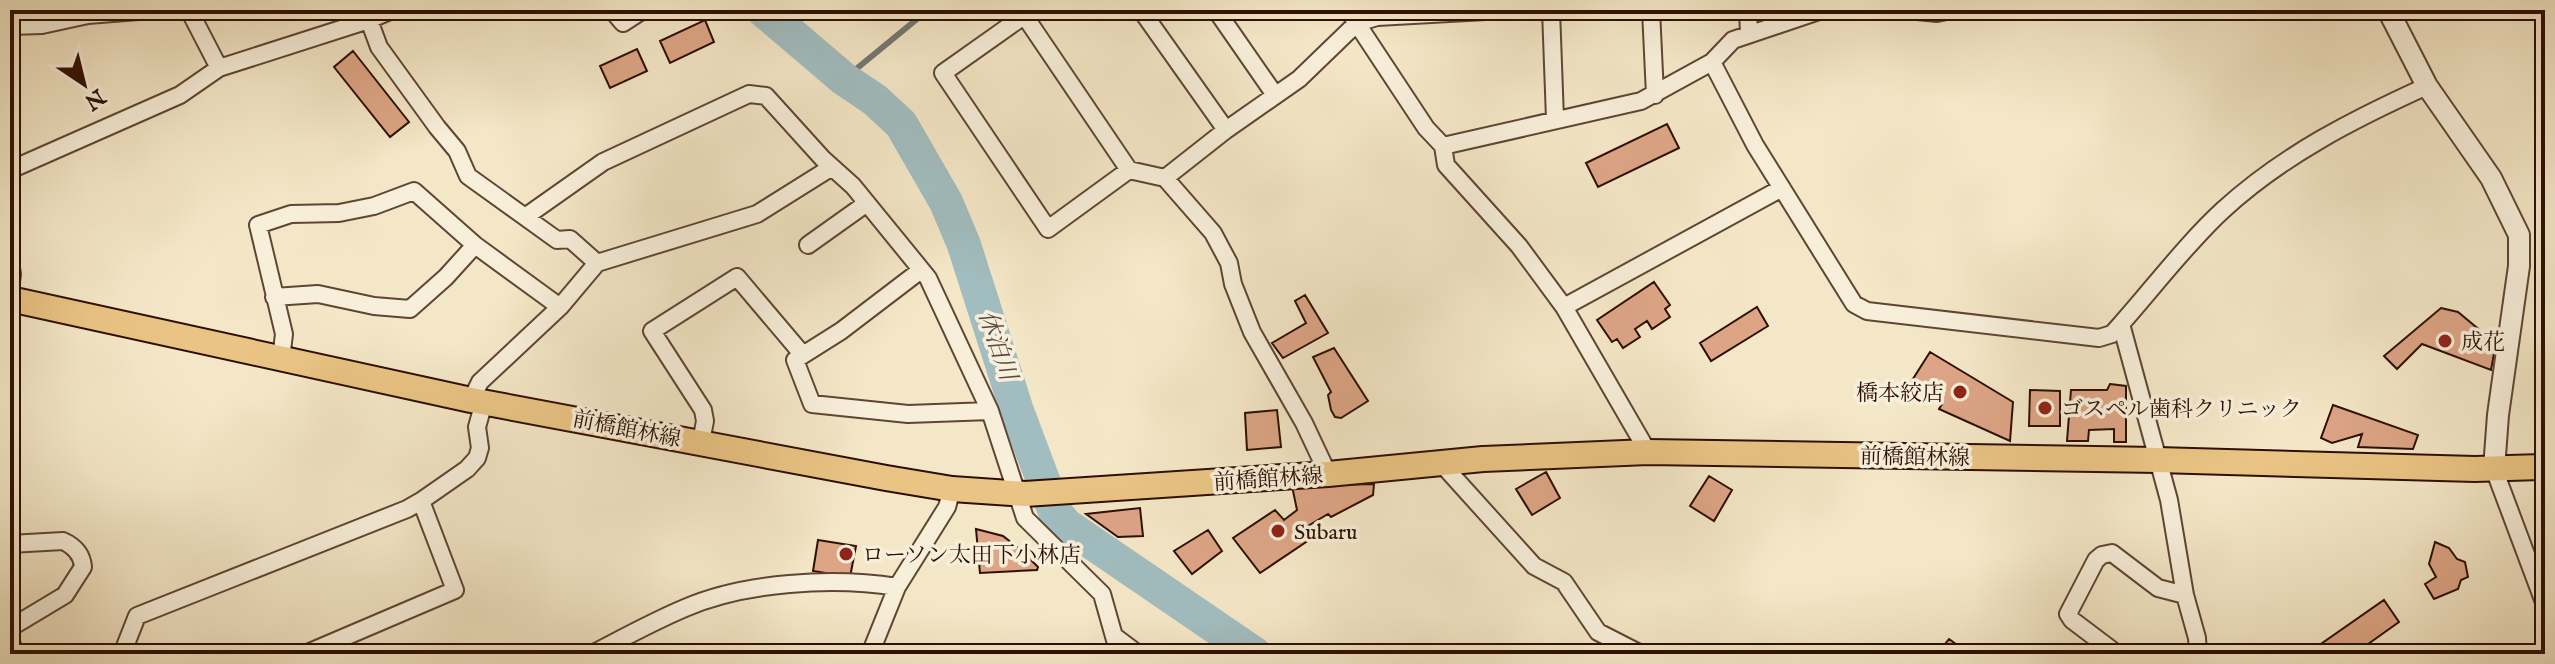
<svg xmlns="http://www.w3.org/2000/svg" width="2555" height="664" font-family="'IM FELL English','Noto Serif JP',serif">
<rect width="100%" height="100%" fill="#f4e7c7"/>
<filter id="stains"><feTurbulence type="fractalNoise" baseFrequency=".0025" numOctaves="4"/><feColorMatrix values="0 0 0 0 .2 0 0 0 0 .09 0 0 0 0 .02 0 0 0 .5 -.17"/></filter>
<radialGradient id="worn" r=".72"><stop offset=".6" stop-color="#630" stop-opacity="0"/><stop offset="1" stop-color="#630" stop-opacity=".3"/></radialGradient>
<g fill="none" stroke-linecap="round" stroke-linejoin="round">
<path stroke="#737774" stroke-width="6" d="M844,79L928,10"/>
<path stroke="#a1bdc0" stroke-width="34" d="M763,10L844,79L875,100L901,124L946,202L964,245L1017,411L1055,512L1066,525L1255,654"/>
</g>
<path fill="#dda586" stroke="#2d0f02" stroke-width="2" d="M705,20L714,42L670,63L660,41Z
M637,49L647,71L610,88L600,66Z
M353,51L409,122L390,137L334,67Z
M1667,124L1679,148L1598,187L1586,163Z
M1654,282L1670,305L1665,309L1670,317L1652,329L1647,321L1635,329L1640,337L1623,348L1617,339L1612,342L1597,320Z
M1305,295L1328,333L1283,358L1272,343L1306,323L1295,301Z
M1757,307L1768,326L1711,361L1700,343Z
M2441,308L2458,312L2488,337L2487,344L2495,348L2491,370L2422,344L2397,369L2384,356Z
M1334,348L1368,401L1341,418L1335,417L1331,410L1328,395L1331,392L1313,357Z
M1930,352L2013,402L2010,441L1939,409L1942,404L1911,382Z
M2110,384L2126,386V442H2114V429L2089,430L2088,441H2067L2071,390H2107Z
M2030,390L2060,391V426H2029Z
M2333,405L2418,435L2413,449L2358,447L2362,434L2332,443L2321,438Z
M1277,410L1281,447L1247,450L1245,413Z
M1546,472L1560,498L1532,515L1516,489Z
M1709,476L1732,490L1714,521L1690,506Z
M1374,484L1373,495L1331,517L1328,514L1308,526L1315,536L1260,573L1233,538L1275,510L1284,520L1297,510L1292,486Z
M1140,508L1143,536L1118,537L1086,514Z
M976,529L1003,536L1021,550L1038,567L1037,570L980,573Z
M1208,530L1222,551L1192,574L1174,551Z
M818,540L856,546L850,577L813,571Z
M2435,542L2449,548L2457,559L2465,562L2468,577L2461,580L2458,589L2434,599L2425,584L2436,577L2429,564Z
M2384,600L2399,622L2354,654H2324L2318,646Z
M1949,639L1967,652L1966,654H1937Z"/>
<g fill="none" stroke-linecap="round" stroke-linejoin="round">
<g stroke="#5f4533" stroke-width="20">
<path id="minor" d="M189,10L219,68
M612,10L623,23L643,10
M1032,10L943,73L1048,229L1129,170L1165,178L1213,233L1229,263L1233,284L1252,332L1304,423L1328,474
M1141,10L1226,130
M1216,10L1275,95
M1348,10L1426,128L1443,146L1446,165L1519,246L1564,307L1648,452
M1551,10L1555,119
M1651,10L1655,95
M1748,10L1749,34
M1907,10L1937,13L1951,10
M1024,15L1129,170
M369,20L379,47L437,127L457,151L468,176L557,240L570,239L597,263
M10,26L42,25L88,15L151,10
M1712,62L1755,145L1854,304L1867,311L2099,338L2112,334L2121,324C2153,288 2188,242 2223,210C2283,155 2354,119 2427,86
M1443,146L1641,101L1712,62L1733,40L1822,10
M10,170L180,95L219,68L369,20L392,10
M1165,178L1226,130L1299,79L1357,23L1377,17L1504,10
M525,217L603,162L749,94L766,96L823,159L853,186L928,278L990,411L1025,518L1102,594L1119,654
M808,245L867,203
M10,263L12,274L10,290
M921,270L841,331L795,360L812,404L908,414L990,411
M274,297L318,294L374,306L410,309L446,277L475,245
M1564,307L1782,188
M2121,324L2169,500L2185,595L2197,638L2198,654
M281,359L284,334L258,225L291,214L339,213L374,206L414,191L475,245L560,307
M471,400L480,382L560,307L597,263L757,214L832,167
M701,442L705,421L703,410L652,331L737,277L803,355
M1441,463L1534,566L1564,582L1598,632L1641,654
M2494,469L2545,605
M421,501L467,469L477,458L480,448L477,427L484,402
M10,544L63,541C74,546 82,554 83,567L65,595L10,628
M1114,636L1138,654
M10,642L17,654
M127,654L124,649L137,616L407,509L421,501L455,590L305,654
M592,654C623,638 654,621 685,608C745,582 833,577 897,587
M870,654L897,587L947,507L952,489
M2117,654L2072,620L2068,614L2096,560L2102,555L2112,553L2158,588L2185,595"/>
</g>
<g stroke="#5f4533" stroke-width="24">
<path id="tertiary" d="M2388,10L2427,86L2491,178L2519,235V266L2498,415L2494,469"/>
</g>
<g stroke="#2d0f02" stroke-width="28">
<path id="primary" d="M10,299L471,400L886,478L952,489L1025,494L1328,474L1483,459L1648,452L2158,460L2475,469L2545,467"/>
</g>
<use href="#minor" stroke="#f8efdb" stroke-width="16"/>
<use href="#tertiary" stroke="#f8efdb" stroke-width="20"/>
<use href="#primary" stroke="#eac484" stroke-width="24"/>
</g>
<g fill="#8f2418" stroke="#f8efdb" stroke-width="3">
<circle cx="2445" cy="341" r="8"/>
<circle cx="1960" cy="392" r="8"/>
<circle cx="2045" cy="408" r="8"/>
<circle cx="1278" cy="531" r="8"/>
<circle cx="846" cy="554" r="8"/>
</g>
<g text-anchor="middle" stroke-width="7" stroke-linejoin="round" paint-order="stroke">
<g font-size="22" fill="#2d0f02" stroke="#f8efdb" text-anchor="start">
<text x="2461" y="349">成花</text>
<text x="1944" y="400" text-anchor="end">橋本絞店</text>
<text x="2061" y="416">ゴスペル歯科クリニック</text>
<text x="1294" y="539">Subaru</text>
<text x="862" y="562">ローソン太田下小林店</text>
</g>
<g font-size="22" fill="#2d0f02" stroke="#f8efdb">
<text transform="translate(627 428) rotate(11)" y="8">前橋館林線</text>
<text transform="translate(1915 456) rotate(1)" y="8">前橋館林線</text>
<text transform="translate(1268 478) rotate(-4)" y="8">前橋館林線</text>
</g>
<g font-size="24" font-style="italic" fill="#564c44" stroke="#f8efdb">
<text transform="translate(998 345) rotate(71)" y="8">休泊川</text>
</g>
</g>
<rect width="2555" height="664" fill="none" stroke="#f4e7c7" stroke-width="40"/>
<rect x="12" y="12" width="2531" height="640" fill="none" stroke="#2d0f02" stroke-width="4"/>
<rect x="20" y="20" width="2515" height="624" fill="none" stroke="#2d0f02" stroke-width="2"/>
<g transform="translate(84 84) rotate(145)" stroke="#f8efdb" stroke-width="6" paint-order="stroke">
<path d="M0-6L14 30L0 20L-14 30Z" fill="#2d0f02"/>
<text y="-12" font-size="22" font-weight="bold" text-anchor="middle" fill="#2d0f02">N</text>
</g>
<rect width="100%" height="100%" filter="url(#stains)"/>
<rect width="100%" height="100%" fill="url(#worn)"/>
</svg>
